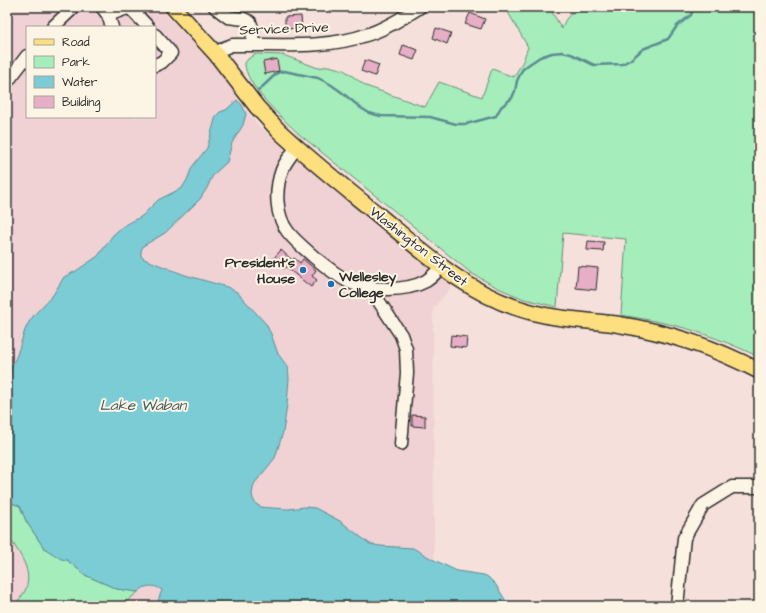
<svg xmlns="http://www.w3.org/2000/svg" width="766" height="613" font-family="'Architects Daughter',sans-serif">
<rect width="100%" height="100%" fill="#f5e0db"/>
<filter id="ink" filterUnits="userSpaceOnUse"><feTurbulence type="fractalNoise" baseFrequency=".025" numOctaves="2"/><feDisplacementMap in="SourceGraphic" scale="8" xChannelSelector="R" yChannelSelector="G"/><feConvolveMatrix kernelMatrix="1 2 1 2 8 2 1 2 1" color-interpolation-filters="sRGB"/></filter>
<g filter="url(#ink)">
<path fill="#f0d1d4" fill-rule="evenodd" d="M7,7H159L219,71L251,117L262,129L452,286L433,309L434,562L413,548L380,546L370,544L353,531L310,507L272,508L261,507L256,504L253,499L252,489L257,479L271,462L277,453L286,416L289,383V372L286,362L278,354L269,329L259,316L237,292L227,287L185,275L144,259L113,235L98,256L76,272L70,274L61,282L53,295L34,315L29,322L12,366L7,387ZM27,27H155V117H27Z
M7,498L9,502L144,586H151L162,590L158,601L155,606H7Z"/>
<path fill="#a5edbb" stroke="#688c73" d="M505,7H549L562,29C566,14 572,13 585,7H759V357C732,344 702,332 673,325C656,321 638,318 621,315L626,239L563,233L557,307L524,299L498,288L471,273L299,134C284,120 244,84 245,63L248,59L255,54L283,55L318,68L329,66L344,70L366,86L425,107L439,82L482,97L492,69L514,77L523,61L528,47Z
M9,502L20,506L26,521L44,548L67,560L85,575L117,589L138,592L121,606H14C18,601 22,596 25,591C34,571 19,553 9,537C5,527 5,512 9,502Z"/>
<path fill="#7bccd5" stroke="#5b8c91" d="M237,100L242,105L246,114L243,125L232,143L227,162L214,174L211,179L207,188L200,199L165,233L143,246L141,251V256L144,259L185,275L227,287L237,292L266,324L271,334L278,354L288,367L289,378L287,405L283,432L275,458L254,484L252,494L253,499L256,504L261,507L272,508L288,509L305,507L315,508L340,521L370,544L380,546L413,548L432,559L457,571L484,575L488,577L496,585L509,606H155L158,601L162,590C153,584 145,585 138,592L117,589L85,575L67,560L61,559L44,548L26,521L20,506L9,502L7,498V387L12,366L17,355L25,330L29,322L34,315L53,295L64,277L76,271L98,256L113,235L122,227L142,216L158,200L182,188L187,180L192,167L207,148L216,116L220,112L226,110Z"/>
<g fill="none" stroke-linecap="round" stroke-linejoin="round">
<path stroke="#5b8c91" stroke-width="2.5" d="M258,91L277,73L284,71L318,78L330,84L340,91L361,108L369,113L381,116L430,117L456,124H466L496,116L501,107L512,98L515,91L517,81L522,70L528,65L540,57L552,53L562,52L571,54L594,65L622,64L630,60L643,49L668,39L677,26L691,15L694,7"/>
</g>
<path fill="#e6afc5" stroke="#2b2b2b" d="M470,13L485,19L481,29L465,24Z
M301,16L302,28L285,29V17Z
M436,28L451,33L447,44L433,38Z
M403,45L418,50L414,60L400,55Z
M277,59L279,71L265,74L263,62Z
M365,60L379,65L375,76L361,71Z
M588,241L604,242L603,251L587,250Z
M281,250L292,260L294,258L300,263L303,259L316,270L312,276L317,280L311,287L286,267L284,269L273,259Z
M578,266L598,268L596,290L576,288Z
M451,335L467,337L466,348L450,346Z
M412,415L425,416V427L412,426Z"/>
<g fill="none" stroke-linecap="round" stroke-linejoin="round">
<g stroke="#2b2b2b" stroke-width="15">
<path id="minor" d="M102,7L108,15L112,27
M215,7L228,17L244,19L250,22L253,31L252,45
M108,15L127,8L132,10L148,27
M53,27L74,7
M155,35L171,53L162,62L155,65
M216,54L224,48L232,45C278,44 324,50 369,34C387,28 404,17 420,7
M7,82L27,56
M297,147C292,154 285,162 282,170C275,189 275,215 288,232C295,241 305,249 314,257C325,266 336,275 349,282C369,291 406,292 426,281C432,277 437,272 441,266
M376,289L378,300L401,335L406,349L407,373L401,444
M677,606L684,538L703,505L732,487H759"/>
</g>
<g stroke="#2b2b2b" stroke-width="18">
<path id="major" d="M173,7L216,54L257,107L279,131C310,160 343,186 376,213C420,249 464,292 521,309C551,319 584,320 616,324C667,332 714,347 759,371"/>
</g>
<use href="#minor" stroke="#fcf5e5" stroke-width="12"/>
<use href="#major" stroke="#fedf80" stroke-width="15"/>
</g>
</g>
<g fill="#1f6fb2" stroke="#fcf5e5" stroke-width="1.5">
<circle cx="303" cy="270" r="4"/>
<circle cx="331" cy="284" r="4"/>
</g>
<g text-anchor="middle" stroke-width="4" stroke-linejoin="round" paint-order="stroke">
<g font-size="14" fill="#2b2b2b" stroke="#fcf5e5">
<text transform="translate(284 28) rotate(-2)" y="5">Service Drive</text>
<text transform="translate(419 246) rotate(38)" y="5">Washington Street</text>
</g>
<g font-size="14" font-weight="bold" fill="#2b2b2b" stroke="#fcf5e5" text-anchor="end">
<text x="295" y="267">President's<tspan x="295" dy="16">House</tspan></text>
<text x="339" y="281" text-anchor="start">Wellesley<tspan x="339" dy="16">College</tspan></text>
</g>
<g font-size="15" font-style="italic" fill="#435b5e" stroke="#fcf5e5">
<text x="143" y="410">Lake Waban</text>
</g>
</g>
<rect width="766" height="613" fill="none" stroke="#fcf5e5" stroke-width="24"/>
<rect x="12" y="12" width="742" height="589" fill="none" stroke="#2b2b2b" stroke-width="1.5" filter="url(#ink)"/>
<rect x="26" y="26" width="130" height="92" fill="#fcf5e5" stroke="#a8a49b"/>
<rect x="34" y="39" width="20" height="6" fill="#fedf80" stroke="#a8a49b"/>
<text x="62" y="46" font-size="12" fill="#2b2b2b">Road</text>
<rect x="34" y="56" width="20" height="12" fill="#a5edbb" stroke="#a8a49b"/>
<text x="62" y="66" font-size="12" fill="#2b2b2b">Park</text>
<rect x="34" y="76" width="20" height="12" fill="#7bccd5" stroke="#a8a49b"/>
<text x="62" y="86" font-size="12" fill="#2b2b2b">Water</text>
<rect x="34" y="96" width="20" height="12" fill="#e6afc5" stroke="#a8a49b"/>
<text x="62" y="106" font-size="12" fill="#2b2b2b">Building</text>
</svg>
